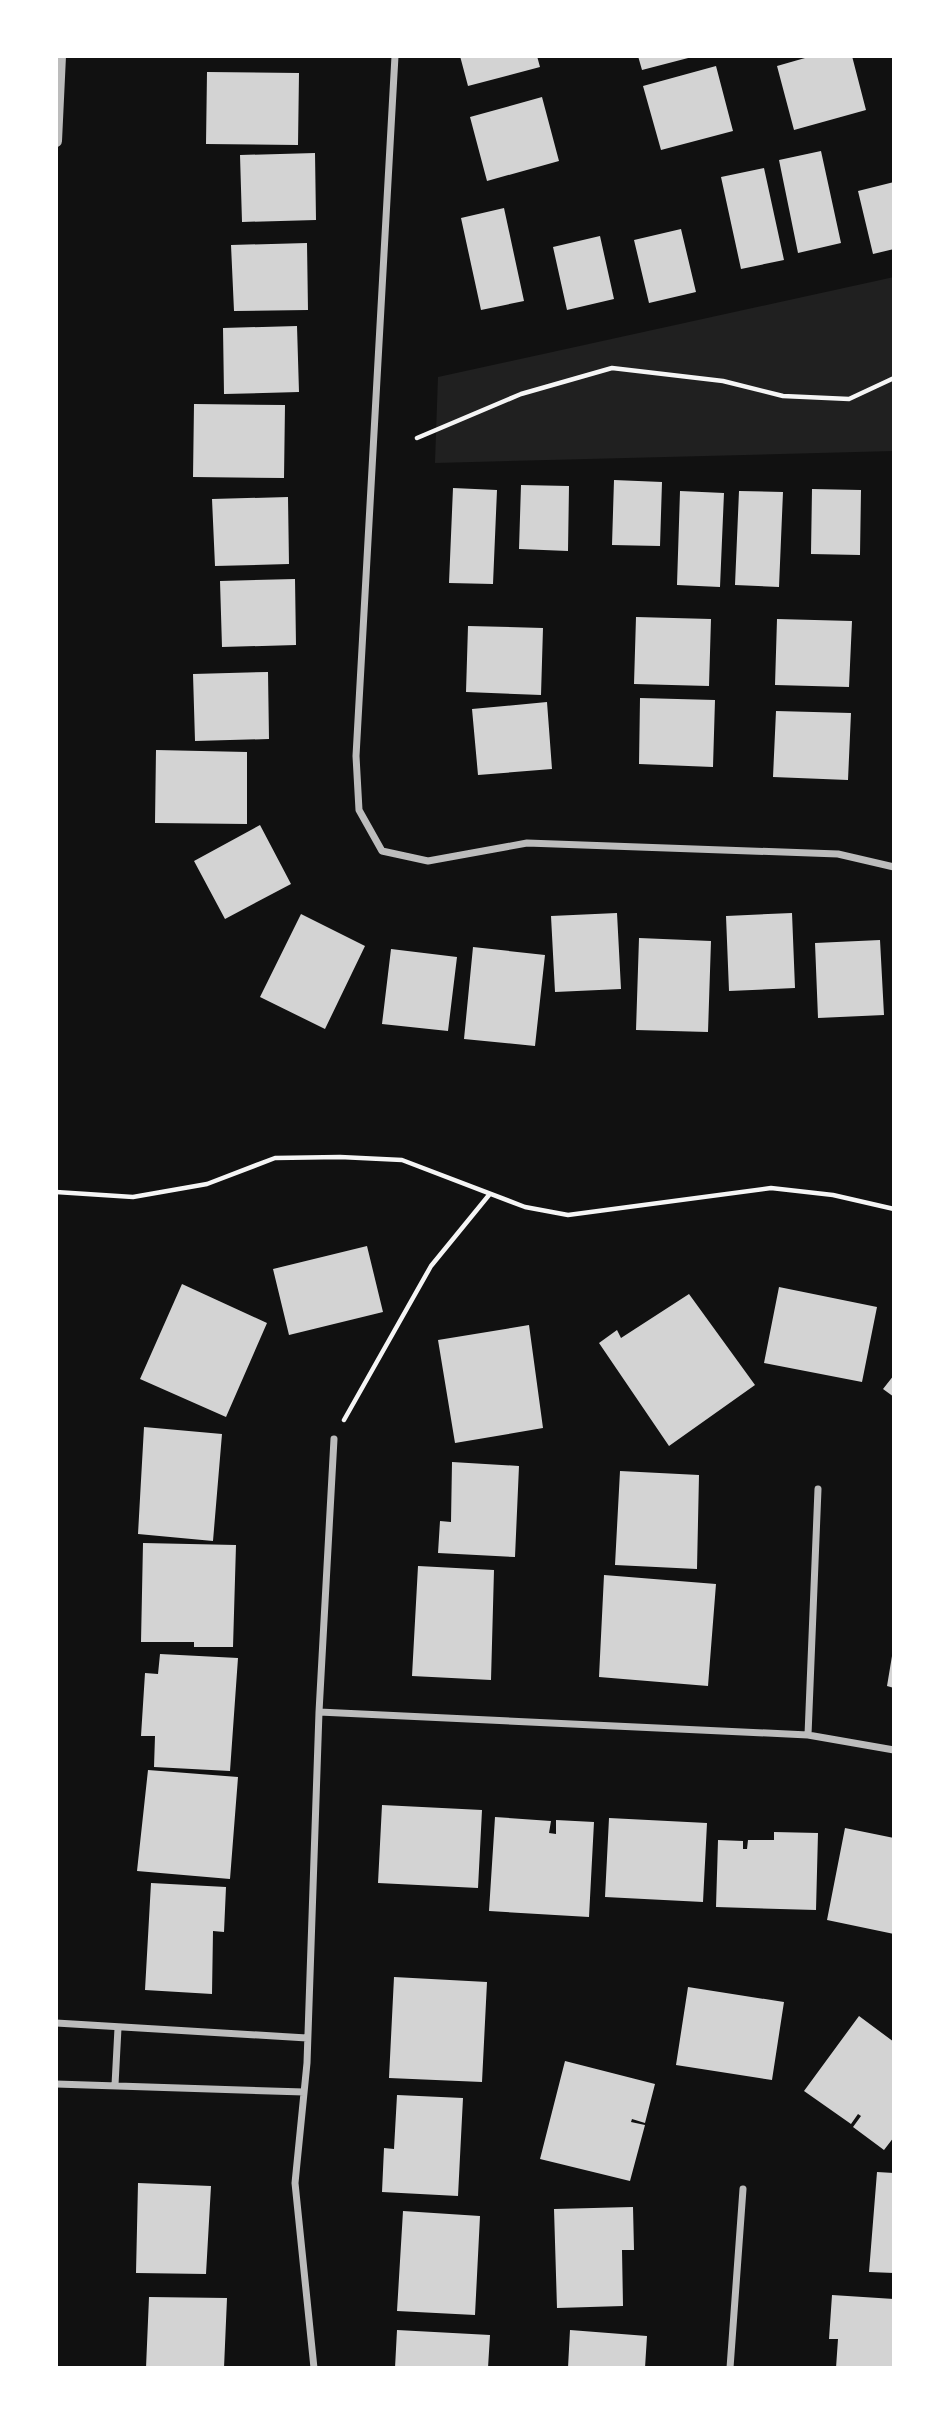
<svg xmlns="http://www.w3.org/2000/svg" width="950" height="2424" font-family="'Noto Sans',sans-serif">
<rect width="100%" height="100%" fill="#111"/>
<path fill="#202020" d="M894,277V451L435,463L438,377Z"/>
<path fill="#d3d3d3" d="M460,56H537L540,67L468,86Z
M638,56H692V57L642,70Z
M812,56H852L866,110L794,130L777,66Z
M716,66L733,131L661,150L643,86Z
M207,72L299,73L298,145L206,144Z
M542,97L559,161L487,181L470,117Z
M821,151L841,243L798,253L779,160Z
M315,153L316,220L242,222L240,155Z
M764,168L784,260L741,269L721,177Z
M894,182V249L873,254L858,191Z
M504,208L524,301L481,310L461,218Z
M681,229L696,292L649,303L634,240Z
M600,236L614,299L567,310L553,247Z
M307,243L308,310L234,311L231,245Z
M297,326L299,392L224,394L223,328Z
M194,404L285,405L284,478L193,477Z
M614,480L662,482L660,546L612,545Z
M521,485L569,486L568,551L519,549Z
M453,488L497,490L493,584L449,583Z
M812,489L861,490L860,555L811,554Z
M680,491L724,493L720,587L677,585Z
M739,491L783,492L779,587L735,585Z
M288,497L289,564L215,566L212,499Z
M295,579L296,645L222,647L220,581Z
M636,617L711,619L709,686L634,684Z
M777,619L852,621L849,687L775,685Z
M468,626L543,628L541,695L466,692Z
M268,672L269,739L195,741L193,674Z
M640,698L715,700L713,767L639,764Z
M547,702L552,769L478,775L472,709Z
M776,711L851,713L848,780L773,777Z
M156,750L247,752V824L155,823Z
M260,825L291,884L225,919L194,861Z
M617,913L621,989L555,992L551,916Z
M792,913L795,988L729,991L726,916Z
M301,914L365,946L325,1029L260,997Z
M639,938L711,941L708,1032L636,1030Z
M880,940L884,1015L818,1018L815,943Z
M473,947L545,955L535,1046L464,1039Z
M391,949L457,957L448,1031L382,1024Z
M367,1246L383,1312L289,1335L273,1269Z
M182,1284L267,1323L226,1417L140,1379Z
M779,1287L877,1307L862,1382L764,1363Z
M689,1294L755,1385L669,1446L599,1343L617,1330L621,1338Z
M529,1325L543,1428L455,1443L438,1340Z
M894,1375V1397L883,1389Z
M144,1427L222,1434L213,1541L138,1534Z
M452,1462L519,1466L515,1557L438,1553L440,1521L451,1522Z
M620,1471L699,1475L697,1569L615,1565Z
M143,1543L236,1545L233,1647H194V1642H141Z
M418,1566L494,1570L491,1680L412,1676Z
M604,1575L716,1584L708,1686L599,1677Z
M893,1650H894V1688L887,1686Z
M160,1654L238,1658L230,1771L154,1767L155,1736H141L145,1673L158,1674Z
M148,1770L238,1777L230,1879L137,1871Z
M382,1805L482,1810L478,1888L378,1883Z
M495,1817L551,1821L549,1833L556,1834V1820L594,1822L589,1917L489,1911Z
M609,1818L707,1823L703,1902L605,1897Z
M845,1828L894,1838V1934L827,1920Z
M774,1832L818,1833L816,1910L716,1907L718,1840L743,1841V1849H747L748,1840H774Z
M151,1883L226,1887L224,1932L213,1931L212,1994L145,1990Z
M394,1977L487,1982L482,2082L389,2078Z
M688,1987L784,2002L772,2080L676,2065Z
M859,2016L894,2042V2137L884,2150L853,2127L861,2116L858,2114L851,2124L804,2091Z
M565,2061L655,2084L645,2123L632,2119L631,2122L645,2125L630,2181L540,2159Z
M397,2095L463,2098L458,2196L382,2192L384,2148L394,2149Z
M877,2172L894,2173V2273L869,2272Z
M138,2183L211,2186L206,2274L136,2273Z
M633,2207L634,2250H622L623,2306L557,2308L554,2209Z
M403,2211L480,2216L475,2315L397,2311Z
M832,2295L894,2299V2368H836L838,2339H829Z
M149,2297L227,2298L224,2368H146Z
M397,2330L490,2335L488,2368H395Z
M570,2330L647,2336L645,2368H568Z"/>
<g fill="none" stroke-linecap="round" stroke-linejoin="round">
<path stroke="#f5f5f5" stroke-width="4.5" d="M417,438L521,394L612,368L723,381L783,396L849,399L894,378
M56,1192L133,1197L207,1184L275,1158L340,1157L402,1160L525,1207L568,1215L771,1188L833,1195L894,1209
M344,1420L431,1266L489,1195"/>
<path stroke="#bcbcbc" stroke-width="7" d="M395,56L356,756L359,810L382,851L428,861L527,843L838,854L894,867
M319,1712L808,1735L894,1750
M808,1735L818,1489
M56,2023L307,2038
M56,2084L304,2092
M115,2085L118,2028
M314,2368L295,2183L307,2063L319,1712L334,1439
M730,2368L743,2189"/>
<path stroke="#bcbcbc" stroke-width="12" d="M56,141L60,56"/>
</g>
<rect width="950" height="2424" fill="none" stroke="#ffffff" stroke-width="116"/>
</svg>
